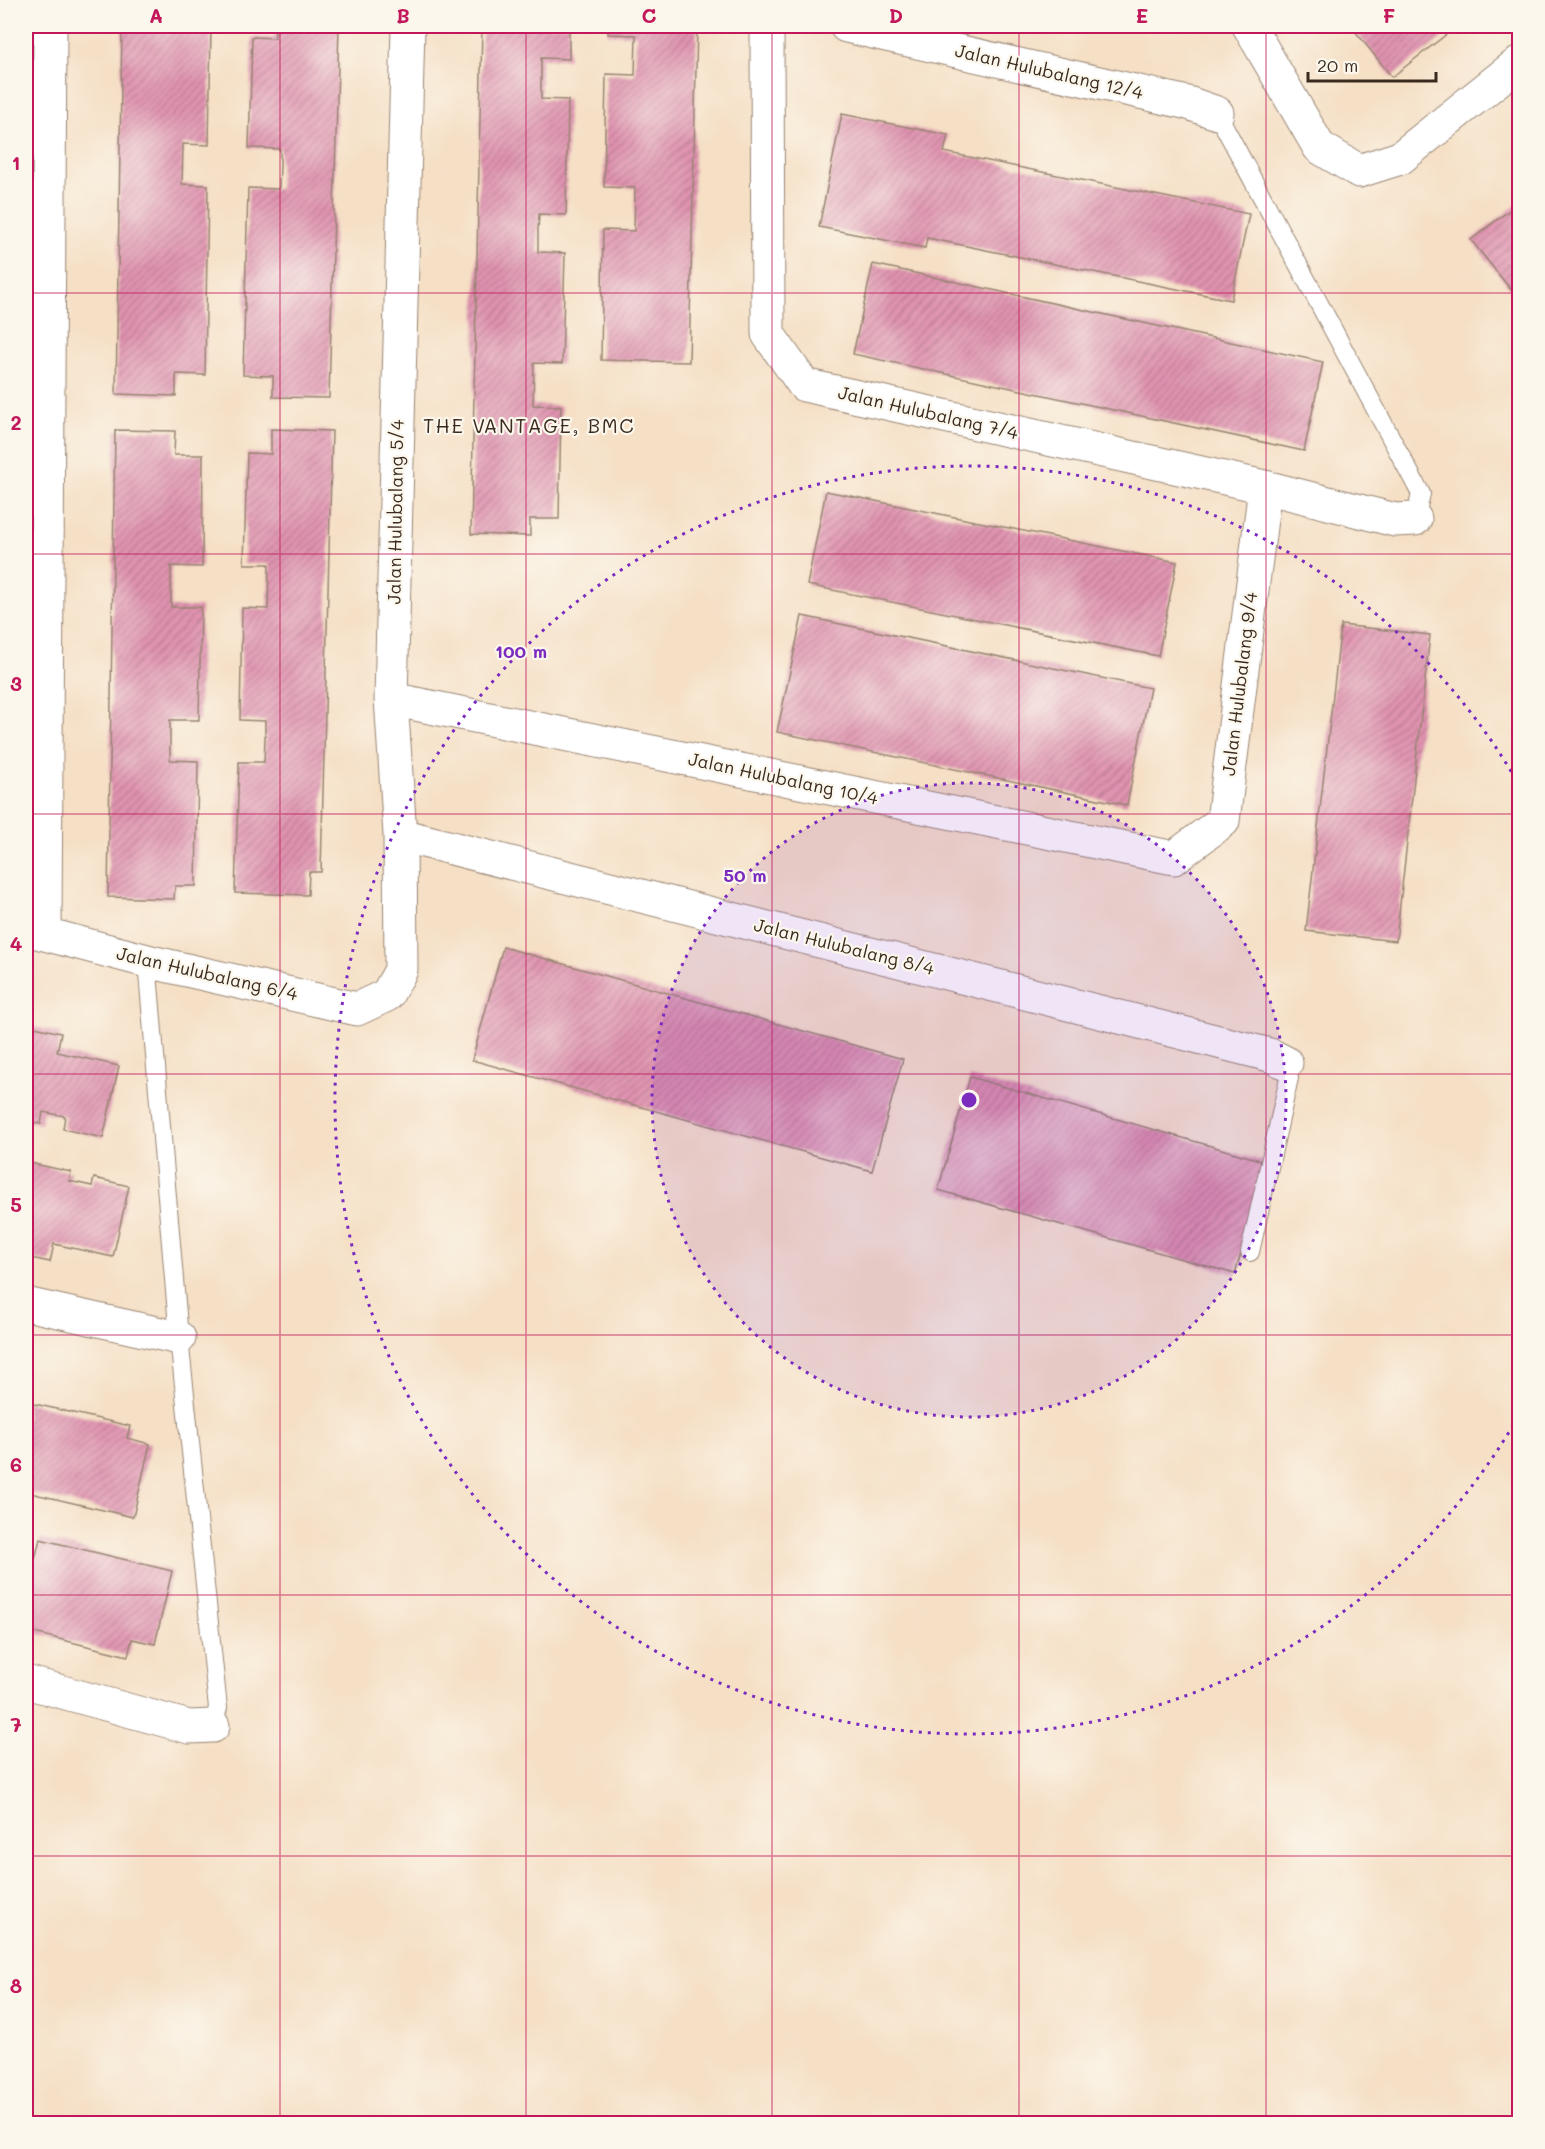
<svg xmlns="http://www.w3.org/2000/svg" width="1545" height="2149" font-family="Mali,sans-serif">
<defs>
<pattern id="building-hatch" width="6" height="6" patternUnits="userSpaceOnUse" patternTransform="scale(1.5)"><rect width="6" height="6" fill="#e093b0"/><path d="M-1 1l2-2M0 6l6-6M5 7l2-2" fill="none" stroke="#b7788f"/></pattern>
</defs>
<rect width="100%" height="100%" fill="#fbf7ec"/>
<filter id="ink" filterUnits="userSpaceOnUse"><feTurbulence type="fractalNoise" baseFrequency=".0167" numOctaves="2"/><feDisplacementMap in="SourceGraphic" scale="12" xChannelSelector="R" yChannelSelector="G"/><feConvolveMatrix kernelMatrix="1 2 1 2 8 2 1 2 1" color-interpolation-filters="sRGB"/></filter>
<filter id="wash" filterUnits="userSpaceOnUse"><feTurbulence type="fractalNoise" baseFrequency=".008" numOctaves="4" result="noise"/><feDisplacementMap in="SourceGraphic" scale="24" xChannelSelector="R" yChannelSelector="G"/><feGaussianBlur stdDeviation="1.35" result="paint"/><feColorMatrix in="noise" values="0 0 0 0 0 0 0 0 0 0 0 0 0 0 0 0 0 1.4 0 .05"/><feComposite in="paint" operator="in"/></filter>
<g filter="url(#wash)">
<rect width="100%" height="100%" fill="#f5dfc5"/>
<g id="blocks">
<path fill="url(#building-hatch)" d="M122,26H211L209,145L183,144L182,184L208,185L205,375L176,374V396L116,394Z
M275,26H339L329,398L273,397V376L243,375L248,188L279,189L280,166V149L249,148L252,37L275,38Z
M482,26H569V59L541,58V99L568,100L566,215L539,214L538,230V252L565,253L562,364L534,363L533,405L561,406L559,519H530V536L471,534Z
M608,26H697L689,362L601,360L603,230L634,231L635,188L604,187L606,74L635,75L636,35L608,34Z
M1351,26H1457L1392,77Z
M842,114L948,135L944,152L1249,214L1231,300L927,238L925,248L819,227Z
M1520,202V301L1471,240Z
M873,264L1323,362L1304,451L853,354Z
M271,429L332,431L321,872H309L308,895L235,893L239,762H264L265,739V721L240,720L242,608L268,609L269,564H244L247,453L271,454Z
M115,430L175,431L174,455H203L202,567L171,566V607H201L199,720H170V760L198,761L196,886H175L174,899L108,897Z
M826,491L1177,562L1158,656L807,585Z
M802,616L1150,688L1127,805L777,732Z
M1341,625L1430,635L1396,941L1306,931Z
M503,947L903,1059L872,1171L472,1060Z
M26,1025L61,1033L57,1052L119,1066L103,1138L63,1129L65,1116L43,1112L41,1124L26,1121Z
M970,1077L1267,1162L1235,1274L938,1190Z
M26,1162L71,1172L69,1181L92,1186L94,1178L129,1186L113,1257L54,1244L50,1262L26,1257Z
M26,1402L130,1426L127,1438L150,1444L133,1517L26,1492Z
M40,1539L172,1571L155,1644L132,1639L128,1656L26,1631V1561L34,1563Z"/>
</g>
</g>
<g filter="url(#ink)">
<use href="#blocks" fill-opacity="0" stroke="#988472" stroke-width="1.5"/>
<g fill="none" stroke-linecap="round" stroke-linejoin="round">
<g stroke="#988472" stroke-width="20">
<path id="service" d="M1217,113L1421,494L1415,519
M147,961L179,1338L218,1708L213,1726
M1250,1252L1289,1078L1286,1063"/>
</g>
<g stroke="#988472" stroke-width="35">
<path id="minor" d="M767,26L768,334L804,385L1265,487L1395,520L1415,519
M846,26L1188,103L1217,113
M1249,26L1319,147L1359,171L1400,158L1520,62
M391,699L1174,858L1223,821L1265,487
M400,835L1270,1055L1286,1063
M26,929L147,961L357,1009L387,995L401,970L400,835L391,699L408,26
M45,933L50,26
M26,1304L179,1338
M26,1682L189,1727L213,1726"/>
</g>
<use href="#service" stroke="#fff" stroke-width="18"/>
<use href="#minor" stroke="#fff" stroke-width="33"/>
</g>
</g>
<path fill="none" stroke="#c2185b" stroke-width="1.5" stroke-opacity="0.55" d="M280,26V2124M526,26V2124M772,26V2124M1019,26V2124M1266,26V2124M26,293H1520M26,554H1520M26,814H1520M26,1074H1520M26,1335H1520M26,1595H1520M26,1856H1520"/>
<circle cx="969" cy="1100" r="317" fill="#7b2cbf" fill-opacity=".12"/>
<g fill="none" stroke="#7b2cbf" stroke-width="3" stroke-dasharray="3 6">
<circle cx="969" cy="1100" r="317"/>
<path d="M1518 1417A634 634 0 1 1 1518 783"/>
</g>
<g text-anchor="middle" stroke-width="4.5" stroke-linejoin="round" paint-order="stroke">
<g font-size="18" fill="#3b2a1e" stroke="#fbf7ec">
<text transform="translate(1049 72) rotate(13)" y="6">Jalan Hulubalang 12/4</text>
<text transform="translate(928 413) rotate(13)" y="6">Jalan Hulubalang 7/4</text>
<text transform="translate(396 512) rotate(-89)" y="6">Jalan Hulubalang 5/4</text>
<text transform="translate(1240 684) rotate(-83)" y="6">Jalan Hulubalang 9/4</text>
<text transform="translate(783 779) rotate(12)" y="6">Jalan Hulubalang 10/4</text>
<text transform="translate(844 947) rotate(14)" y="6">Jalan Hulubalang 8/4</text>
<text transform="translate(207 974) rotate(13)" y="6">Jalan Hulubalang 6/4</text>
</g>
<g font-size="20" letter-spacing="1.5" fill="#3b2a1e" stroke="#fbf7ec">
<text x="529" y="433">THE VANTAGE, BMC</text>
</g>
</g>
<circle cx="969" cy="1100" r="9" fill="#7b2cbf" stroke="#fbf7ec" stroke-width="3"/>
<g font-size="18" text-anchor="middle" font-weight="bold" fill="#7b2cbf" stroke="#fbf7ec" stroke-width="4.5" stroke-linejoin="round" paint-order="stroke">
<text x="521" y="658">100 m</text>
<text x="745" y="882">50 m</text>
</g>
<rect width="1545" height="2149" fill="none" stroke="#fbf7ec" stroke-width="66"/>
<path d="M1308 72v9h128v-9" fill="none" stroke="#3b2a1e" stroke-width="3"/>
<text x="1317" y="72" font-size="18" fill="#3b2a1e" stroke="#fbf7ec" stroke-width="4.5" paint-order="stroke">20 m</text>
<rect x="33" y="33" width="1479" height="2083" fill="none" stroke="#c2185b" stroke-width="2"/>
<g font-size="20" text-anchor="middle" font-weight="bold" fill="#c2185b">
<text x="156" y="23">A</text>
<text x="403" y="23">B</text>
<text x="649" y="23">C</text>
<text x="896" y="23">D</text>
<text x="1142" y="23">E</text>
<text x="1389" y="23">F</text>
<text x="16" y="170">1</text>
<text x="16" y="430">2</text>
<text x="16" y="691">3</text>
<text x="16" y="951">4</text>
<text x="16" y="1212">5</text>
<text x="16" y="1472">6</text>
<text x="16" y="1732">7</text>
<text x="16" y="1993">8</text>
</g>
</svg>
